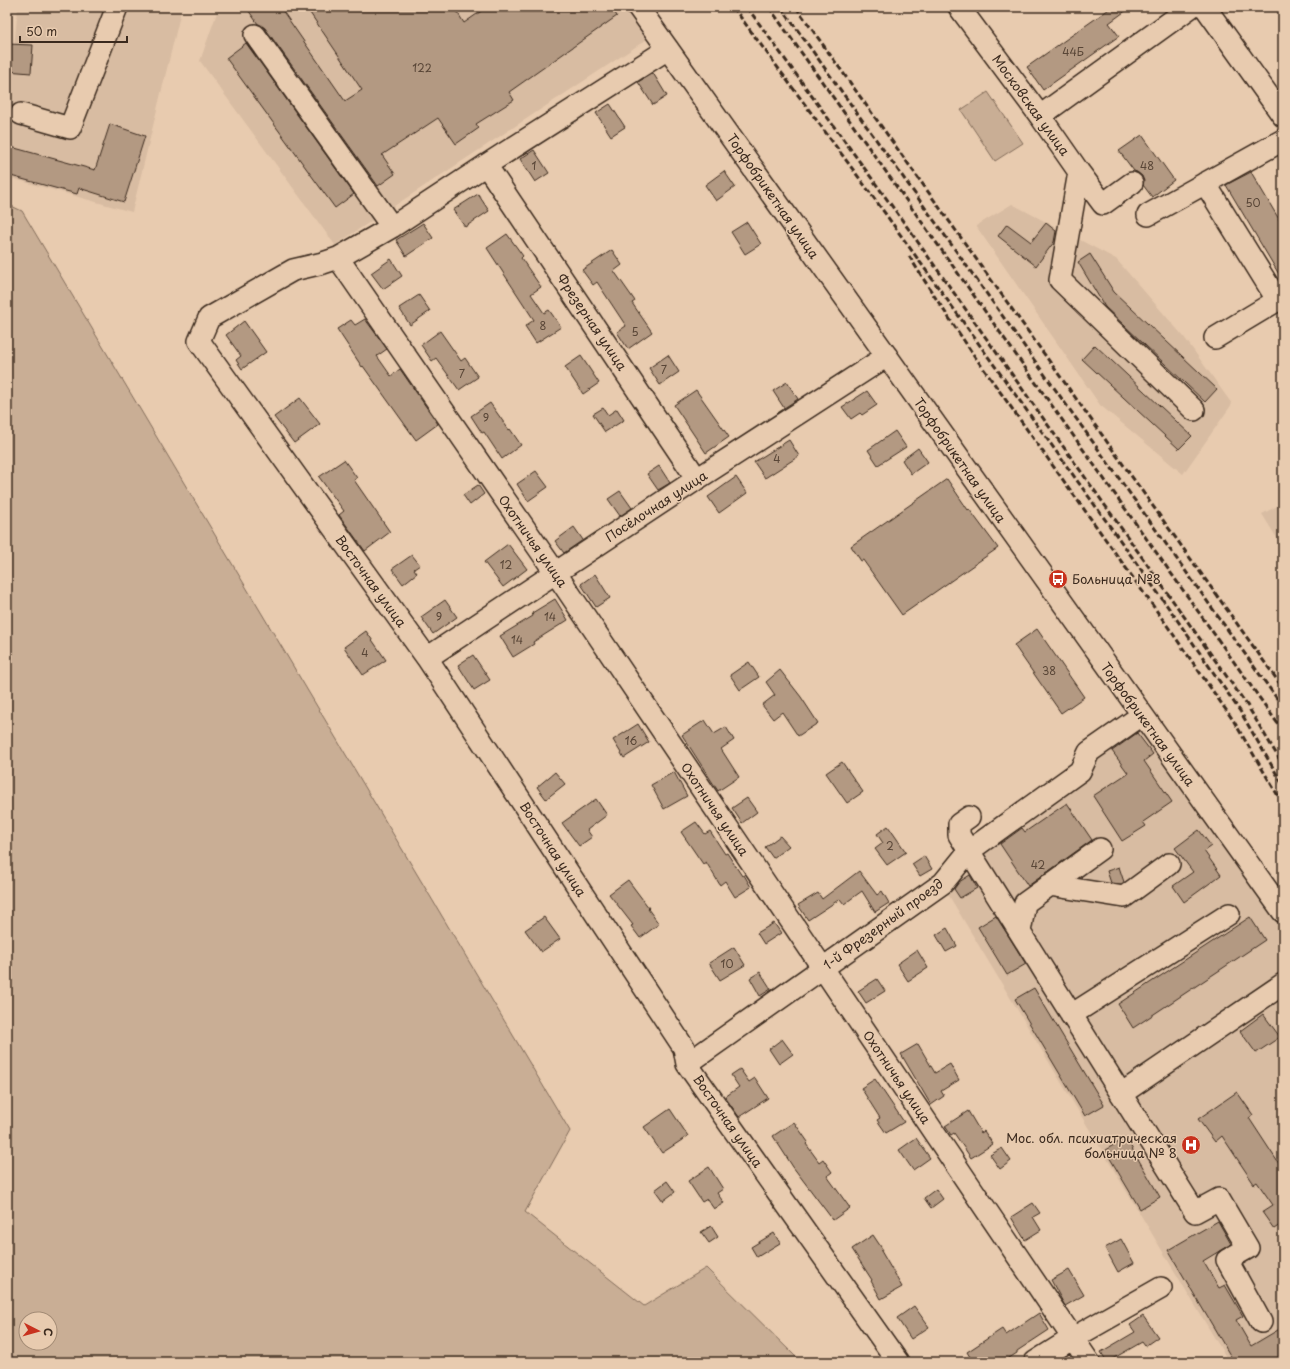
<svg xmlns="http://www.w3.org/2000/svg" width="1290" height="1369" font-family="'Playpen Sans',sans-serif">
<rect width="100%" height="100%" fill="#e8cbaf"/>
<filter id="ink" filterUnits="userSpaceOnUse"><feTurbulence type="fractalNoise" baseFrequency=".025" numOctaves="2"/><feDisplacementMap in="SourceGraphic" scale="8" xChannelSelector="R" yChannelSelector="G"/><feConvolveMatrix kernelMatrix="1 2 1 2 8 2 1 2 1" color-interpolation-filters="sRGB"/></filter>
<g filter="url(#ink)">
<path fill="#d8bca2" d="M18,7H182L132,212L7,177V119Z
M219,7H624L646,40L335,245L200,61Z
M1012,204L1116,259L1184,337L1232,404L1183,474L1100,405L976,226Z
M1283,503V548L1262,514Z
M1138,723L1283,929V1362H1229L945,889L967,874L965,865L1092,754Z"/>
<path fill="#c9ae95" stroke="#826c5a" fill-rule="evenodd" d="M988,92L1023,143L995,161L961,110Z
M7,204L22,211L570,1131L525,1212L644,1306L706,1268L801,1362H7ZM26,1319H50V1343H26Z"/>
<path fill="#b39982" stroke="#3b2a1e" d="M246,7H280L345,101L362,90L306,7H454L464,23L487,7H611L617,16L509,92L514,100L476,124L479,128L456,144L438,118L382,155L395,174L378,186L265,28L258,24Z
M1112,7H1131L1109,23L1119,36L1043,90L1027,67Z
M246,43L354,194L335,208L226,58Z
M7,44L33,45L31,73L7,71Z
M653,73L667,96L653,105L638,82Z
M610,104L625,127L611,136L596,113Z
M110,124L145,136L124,202L79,188L77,194L7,175V162L11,147L95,170Z
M1142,135L1174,180L1152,197L1143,185L1144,181L1142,176L1137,172L1134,171L1119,151Z
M534,150L549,173L535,182L520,159Z
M724,171L735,187L716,201L705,185Z
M1251,172L1283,226V281L1226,185Z
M478,194L489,211L465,227L453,210Z
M747,222L761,244L745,254L731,232Z
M423,223L433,238L406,256L396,240Z
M1046,223L1056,231L1054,242L1036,266L998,236L1007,224L1031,242Z
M507,234L523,256L521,258L541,287L531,294L544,313L549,310L561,327L536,343L525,326L534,320L487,248Z
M612,250L622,265L614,271L635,301L632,303L652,332L628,349L617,332L626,326L597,282L593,285L582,270Z
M1090,254L1114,292L1217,389L1205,402L1105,307L1078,262Z
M391,259L402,276L383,289L371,273Z
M419,295L430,311L410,325L399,308Z
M365,319L387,349L377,356L391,376L400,369L438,424L416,440L363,366L362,367L337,329L351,320L355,325Z
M244,321L266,352L242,369L236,360L241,356L226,335Z
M440,331L461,361L465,358L478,377L459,390L436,358L432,361L421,345Z
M1095,345L1192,436L1179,449L1082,359Z
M668,355L679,372L660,385L649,368Z
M581,356L599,383L583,394L565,367Z
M787,382L798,399L784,408L773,391Z
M696,390L729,437L706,453L674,405Z
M867,391L877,405L862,415L860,413L851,419L842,407Z
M300,398L320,424L294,443L274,417Z
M490,403L509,430L510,429L521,445L502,459L484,432L482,433L471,416Z
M603,408L608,415L617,409L624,420L605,432L593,414Z
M895,431L906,447L878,465L868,450Z
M789,440L799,456L765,478L754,462Z
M918,448L928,462L911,474L902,460Z
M344,460L357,478L354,480L390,532L365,551L339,515L344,511L319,477Z
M659,466L670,483L658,490L647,474Z
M536,471L548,487L528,501L517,484Z
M736,477L747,493L719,513L708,497Z
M947,479L968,510L969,509L998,548L902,615L863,560L861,561L851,546Z
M478,485L484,494L470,505L463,495Z
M620,491L632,508L620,516L608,499Z
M574,527L583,540L564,553L555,541Z
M508,544L527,569L503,587L484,562Z
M412,555L420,565L414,569L417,573L403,584L392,569Z
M595,574L610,598L596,607L581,584Z
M555,599L568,620L533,642L534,644L513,657L500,636L533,616L532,613Z
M445,600L457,617L433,634L421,617Z
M1037,629L1084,697L1061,713L1014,645Z
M366,631L386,660L363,675L344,647Z
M473,655L490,680L474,690L458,665Z
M749,662L759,677L740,690L730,675Z
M780,670L801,697L818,723L798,736L782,712L773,719L762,705L775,695L766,682Z
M705,720L714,734L726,727L734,740L721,749L739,777L718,791L682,735Z
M638,724L649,742L624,758L613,740Z
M1137,733L1153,754L1144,761L1172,802L1143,822L1146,826L1122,841L1093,796L1128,773L1112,751Z
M842,762L863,792L847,803L826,773Z
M555,772L565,784L546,799L537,787Z
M674,772L687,796L664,809L651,785Z
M747,798L757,812L742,823L732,808Z
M596,799L607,815L587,830L592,837L579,846L562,823Z
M1067,803L1092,840L1028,886L1000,844L1022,828L1025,832Z
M696,822L705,834L710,831L725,854L727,853L742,876L744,875L751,887L735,897L725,881L720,885L706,862L703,864L681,832Z
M888,826L906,852L887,865L875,849L883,843L877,834Z
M1199,830L1211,846L1204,851L1221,875L1184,902L1173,886L1193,872L1175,848Z
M780,836L789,846L773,858L765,847Z
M924,856L932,869L920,876L912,864Z
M1119,867L1124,882L1121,884L1111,883L1107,871Z
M859,871L877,895L882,891L889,903L875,912L862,891L844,904L840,899L808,920L798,905L818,893L822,899Z
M970,875L977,888L960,898L954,889L959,882Z
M628,880L649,908L648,909L659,924L640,938L631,926L633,925L609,894Z
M996,916L1026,964L1007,975L978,927Z
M544,917L560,939L541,952L525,930Z
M1250,917L1265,940L1133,1028L1118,1004Z
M774,923L781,933L764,944L757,933Z
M947,928L957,946L946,952L936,935Z
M734,947L745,965L720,980L709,963Z
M917,950L928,968L908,981L897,964Z
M760,972L771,989L760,996L750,978Z
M877,979L885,991L866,1003L858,991Z
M1034,988L1104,1105L1085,1116L1015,999Z
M1263,1014L1280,1037L1256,1053L1240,1031Z
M782,1039L793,1054L779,1064L769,1049Z
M918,1044L935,1073L950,1064L959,1080L941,1091L944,1096L931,1105L901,1054Z
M740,1069L749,1082L755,1078L768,1098L739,1117L725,1097L739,1087L731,1075Z
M875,1079L904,1122L886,1133L877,1120L880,1118L861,1088Z
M1237,1092L1253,1115L1249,1118L1283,1170V1223L1274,1229L1262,1212L1273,1205L1257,1182L1254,1184L1222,1136L1215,1142L1198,1119Z
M670,1109L688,1136L662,1153L644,1127Z
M968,1111L981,1133L984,1131L993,1144L971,1158L954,1133L951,1135L945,1126Z
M794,1122L808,1142L806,1144L819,1162L823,1159L832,1172L827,1176L850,1208L833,1220L793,1167L773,1136Z
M916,1138L930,1158L913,1170L899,1150Z
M1126,1138L1160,1197L1140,1209L1105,1150Z
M1002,1148L1011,1161L1000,1169L990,1155Z
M709,1167L723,1189L717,1193L724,1203L714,1209L707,1199L702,1202L688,1181Z
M667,1181L675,1192L663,1201L655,1190Z
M936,1189L943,1199L931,1208L924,1198Z
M1033,1203L1040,1213L1033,1217L1041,1230L1025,1240L1011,1217Z
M1218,1221L1231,1244L1203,1261L1219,1288L1225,1285L1243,1316L1236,1320L1251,1346L1283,1327V1359L1279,1362H1234L1168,1250Z
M711,1226L718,1237L709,1243L701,1232Z
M774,1233L780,1243L757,1257L751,1247Z
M873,1235L883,1250L881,1251L902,1287L881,1299L871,1281L872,1280L852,1249Z
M1121,1239L1134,1263L1118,1272L1105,1248Z
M1069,1270L1084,1295L1065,1306L1051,1280Z
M914,1306L929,1327L911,1339L897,1318Z
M1039,1313L1049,1330L1017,1351V1353L1003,1362H973L967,1352L1002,1329L1006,1335Z
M1143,1316L1158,1337L1145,1346L1142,1342L1107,1362L1101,1352L1135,1332L1130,1325Z"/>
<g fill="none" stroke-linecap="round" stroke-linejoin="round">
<g stroke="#3b2a1e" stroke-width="24">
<path id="minor" d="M638,7L1283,912
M959,7L1040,116L1079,172L1103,204L1132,183
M1205,7L1283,116
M255,35L392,227
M668,49L486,165L392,227L338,258L323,263L293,270L209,318L199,341L427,658L684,1048L687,1064L898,1362
M21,114L70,128L117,7
M1040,116L1191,7
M486,165L697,479
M1079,172L1060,280L1194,410
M1205,183L1278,301
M1148,215L1283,140
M338,258L555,572L1089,1362
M1215,338L1283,297
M427,658L697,479L887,356
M969,817L959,824V835L1195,1212L1219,1199L1248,1248L1227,1260L1261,1322
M1049,885L1124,897L1169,864
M1020,932L1025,903L1100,849
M1071,1015L1229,914
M687,1064L943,883L969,851L1080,771L1089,752L1142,715
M1121,1094L1283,984
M1035,1362L1073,1338L1161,1288"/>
</g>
<use href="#minor" stroke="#e8cbaf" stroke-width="21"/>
<path stroke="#3b2a1e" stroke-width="3" stroke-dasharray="6 3" stroke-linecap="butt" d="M733,7L874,198L1173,614L1240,711L1283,785
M747,7L905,224L1247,705L1283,765
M769,7L1283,731
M781,7L1283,707
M796,7L1283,688
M909,256L933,294L973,354L1166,624L1233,720L1283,804"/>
</g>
</g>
<defs>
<g id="bus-disc" transform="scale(1)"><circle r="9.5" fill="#c8321e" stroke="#e8cbaf"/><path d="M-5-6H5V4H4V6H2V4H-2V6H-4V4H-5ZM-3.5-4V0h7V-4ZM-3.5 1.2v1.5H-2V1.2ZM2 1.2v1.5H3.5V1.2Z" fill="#fff"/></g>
<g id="hospital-disc" transform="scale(1)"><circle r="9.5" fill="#c8321e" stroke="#e8cbaf"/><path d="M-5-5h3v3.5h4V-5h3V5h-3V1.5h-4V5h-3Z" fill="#fff"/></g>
</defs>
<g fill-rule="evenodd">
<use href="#bus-disc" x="1058" y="579"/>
<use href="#hospital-disc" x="1191" y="1145"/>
</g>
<g text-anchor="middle" stroke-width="3" stroke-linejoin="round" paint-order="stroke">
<g font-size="11" fill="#594637">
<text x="1073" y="56">44Б</text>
<text x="422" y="72">122</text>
<text x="534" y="170">1</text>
<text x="1147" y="170">48</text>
<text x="1253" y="207">50</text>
<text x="543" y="330">8</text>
<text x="635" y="336">5</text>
<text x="664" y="374">7</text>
<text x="462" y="378">7</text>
<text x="486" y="422">9</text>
<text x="777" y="463">4</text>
<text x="506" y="569">12</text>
<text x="439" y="621">9</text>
<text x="550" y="621">14</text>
<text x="517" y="644">14</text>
<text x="365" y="657">4</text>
<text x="1049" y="675">38</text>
<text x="631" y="745">16</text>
<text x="890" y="850">2</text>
<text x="1038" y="869">42</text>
<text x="727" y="968">10</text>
</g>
<g font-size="13" fill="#3b2a1e" stroke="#e8cbaf">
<text transform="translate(1031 105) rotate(54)" y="5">Московская улица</text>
<text transform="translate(773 196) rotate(55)" y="5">Торфобрикетная улица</text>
<text transform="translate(592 322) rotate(56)" y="5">Фрезерная улица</text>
<text transform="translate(960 460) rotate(55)" y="5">Торфобрикетная улица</text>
<text transform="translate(656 506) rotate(-33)" y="5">Посёлочная улица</text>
<text transform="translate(533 541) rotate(55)" y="5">Охотничья улица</text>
<text transform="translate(371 581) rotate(54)" y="5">Восточная улица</text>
<text transform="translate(1148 724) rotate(54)" y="5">Торфобрикетная улица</text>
<text transform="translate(715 809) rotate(56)" y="5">Охотничья улица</text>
<text transform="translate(553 849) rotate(57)" y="5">Восточная улица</text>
<text transform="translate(883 924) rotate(-36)" y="5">1-й Фрезерный проезд</text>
<text transform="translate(897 1077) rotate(56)" y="5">Охотничья улица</text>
<text transform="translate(728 1121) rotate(55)" y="5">Восточная улица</text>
</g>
<g font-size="13" fill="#3b2a1e" stroke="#e8cbaf" text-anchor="start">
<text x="1072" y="584">Больница №8</text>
<text x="1177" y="1143" text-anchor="end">Мос. обл. психиатрическая<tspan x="1177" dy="15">больница № 8</tspan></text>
</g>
</g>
<rect width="1290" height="1369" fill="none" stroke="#e8cbaf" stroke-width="24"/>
<rect x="12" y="12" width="1266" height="1345" fill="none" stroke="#3b2a1e" stroke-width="1.5" filter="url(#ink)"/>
<g transform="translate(38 1331) rotate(96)"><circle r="19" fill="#e8cbaf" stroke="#a38b75"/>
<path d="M0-3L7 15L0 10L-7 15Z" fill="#c8321e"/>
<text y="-6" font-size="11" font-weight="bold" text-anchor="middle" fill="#3b2a1e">С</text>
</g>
<path d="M20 36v6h107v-6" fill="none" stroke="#3b2a1e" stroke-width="2"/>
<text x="26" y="36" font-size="12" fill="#3b2a1e" stroke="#e8cbaf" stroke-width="3" paint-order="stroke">50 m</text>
</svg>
